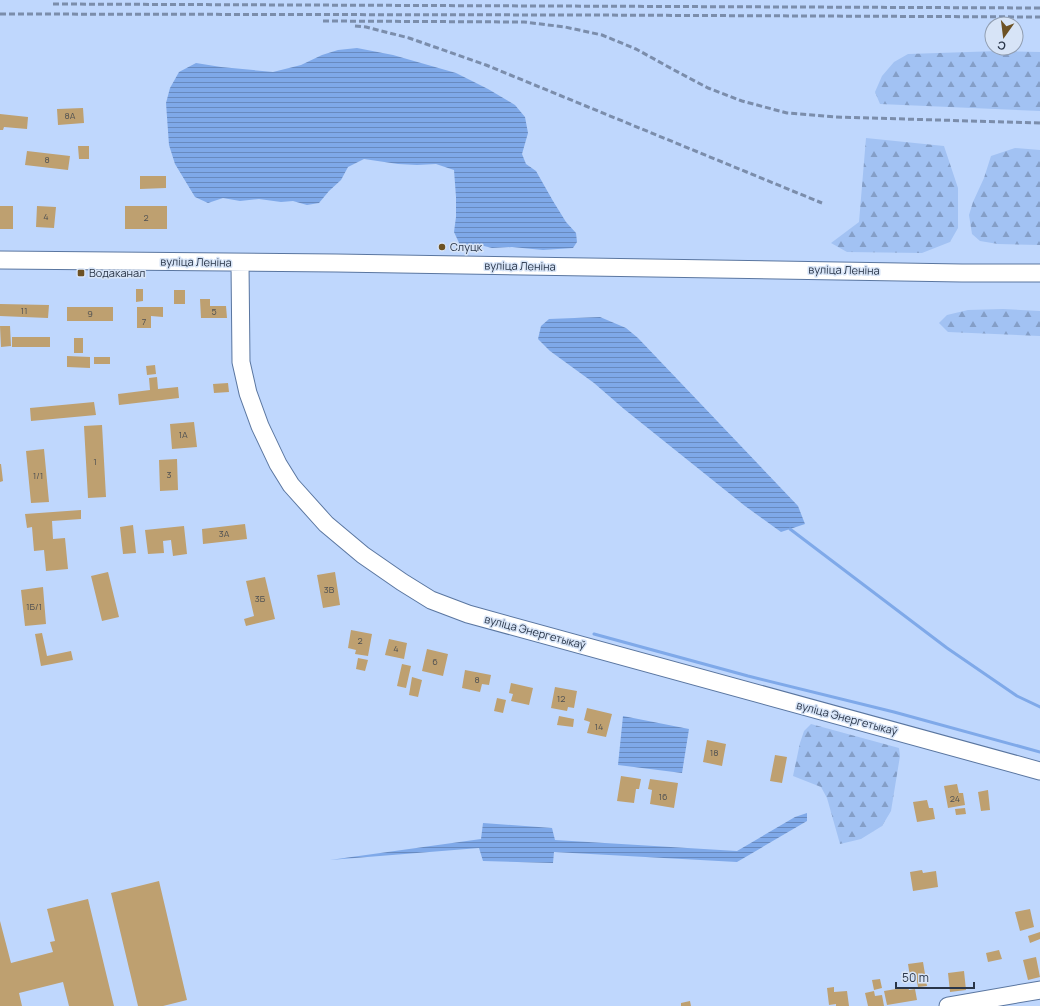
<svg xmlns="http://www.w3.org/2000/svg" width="1040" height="1006" font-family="Manrope,sans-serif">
<defs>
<pattern id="forest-firs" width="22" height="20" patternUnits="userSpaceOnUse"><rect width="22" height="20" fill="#a2c2f3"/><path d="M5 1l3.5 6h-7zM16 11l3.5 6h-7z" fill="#849ec7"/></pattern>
<pattern id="water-rules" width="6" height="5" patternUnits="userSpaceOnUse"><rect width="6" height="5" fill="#7fa9e9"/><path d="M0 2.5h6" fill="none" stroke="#688abf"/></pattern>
</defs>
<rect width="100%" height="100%" fill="#bfd7fd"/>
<path fill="url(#forest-firs)" d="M999,51L1040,52V111L880,104L875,92L882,76L894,62L908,54Z
M866,138L944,146L958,188V228L950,242L922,253L847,252L831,243L859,222Z
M1015,148L1040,150V245L998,244L980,241L972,234L969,215L973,202L984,178L991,156Z
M1003,309L1040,311V336L948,332L939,323L947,315L968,310Z
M811,724L899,748L900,756L891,811L882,826L861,839L840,844L827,798L821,787L793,776L800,743L804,731Z"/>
<path fill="url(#water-rules)" d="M357,48L393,55L456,73L488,89L515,105L525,117L528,133L522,154L526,164L536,171L553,201L566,222L576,233L577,242L573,248L543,250L512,247L492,248L476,244L460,245L454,232L456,217V197L454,170L436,164L417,165L398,164L364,159L348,167L341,180L329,191L319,203L307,205L293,201L281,202L259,199L240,201L223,198L208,203L195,197L175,164L169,145L166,103L170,88L179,72L196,63L221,67L273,72L301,65L322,55L338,50Z
M600,317L626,328L638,338L798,506L805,524L781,532L745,506L624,409L594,383L550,351L538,339L541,326L549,319Z
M623,716L689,729L682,773L618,765Z
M807,813V821L737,862L554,852L553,863L483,861L479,848L330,860L481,839L483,823L552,828L555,840L737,851L795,817Z"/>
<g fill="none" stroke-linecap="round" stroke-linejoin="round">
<path stroke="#7fa9e9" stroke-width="3" d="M790,529L947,648L1017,696L1040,707
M594,634L748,676L894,712L1040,752"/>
</g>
<path fill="#bea070" d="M83,108L84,123L58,125L57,109Z
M0,114L28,117L27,129L4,127L3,130H0Z
M78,146H89V159H79Z
M27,151L70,156L68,170L25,165Z
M140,176H166V188L140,189Z
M0,206H13V229H0Z
M37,206L56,207L54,228L36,227Z
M125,206H167V229H125Z
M136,289H143V301L136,302Z
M174,290H185V304H174Z
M200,299H210V306H226L227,318H201Z
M0,304L49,305L48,318L0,316Z
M67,307H113V321H67Z
M137,307H163V317L151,316V328H137Z
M0,326H10L11,346L1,347Z
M12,337H50V347H12Z
M74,338H83V353H74Z
M67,356L90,357V368L67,367Z
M94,357H110V364H94Z
M155,365L156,374L147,375L146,366Z
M157,377L158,389L178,387L179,398L119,405L118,394L150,390L149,378Z
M228,383L229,392L214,393L213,384Z
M94,402L96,415L31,421L30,408Z
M194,422L197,447L172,449L170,424Z
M102,425L106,497L88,498L84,426Z
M44,449L49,502L31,503L26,451Z
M177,459L178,490L160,491L159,460Z
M0,464H1L3,481L0,482Z
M81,510V519L52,521L53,539L65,538L68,569L46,571L44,550L34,551L32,527L27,528L25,514Z
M245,524L247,539L203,544L202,529Z
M133,525L136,553L123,554L120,527Z
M184,526L187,554L173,556L171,540L163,541L164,553L148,554L145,530Z
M108,572L119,617L102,621L91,576Z
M335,572L340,605L323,608L317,575Z
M265,577L275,619L246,626L244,619L254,616L246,581Z
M43,587L46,624L25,626L21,590Z
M351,630L372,634L368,656L355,654L356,650L348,648Z
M42,633L47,656L71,651L73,660L41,666L35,634Z
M389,639L407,643L404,659L385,655Z
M427,649L448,654L443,676L422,671Z
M358,658L368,660L365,671L356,669Z
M402,664L411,666L406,688L397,686Z
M465,670L491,675L489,685L482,684L480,692L462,688Z
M412,677L422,680L418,697L409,695Z
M511,683L533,688L529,705L511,701L513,694L509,693Z
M555,687L577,691L574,708L568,707L567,711L551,708Z
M497,698L506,700L503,713L494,711Z
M587,708L612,714L606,737L587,733L590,722L584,720Z
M559,716L574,719L573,727L557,725Z
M707,740L726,744L722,766L703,762Z
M775,755L787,757L782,783L770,781Z
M621,776L641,779L639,789H636L634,803L617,801Z
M650,779L678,783L674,808L650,804L652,790L648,789Z
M957,784L959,793H963L965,805L948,808L944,786Z
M988,790L990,810L981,811L978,792Z
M927,800L929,808H933L935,819L917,822L913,802Z
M965,808L966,814L956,815L955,809Z
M922,870L923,873L936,871L938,887L913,891L910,872Z
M159,881L187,1000L163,1006H138L111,893Z
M88,899L114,1006H69L63,982L19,993L22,1006H0V921L11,963L53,952L50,942L55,941L47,909Z
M1030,909L1034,927L1020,931L1015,912Z
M1040,932V939L1030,943L1028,936Z
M999,950L1002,959L988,962L986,953Z
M1036,957L1040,977L1028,980L1023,960Z
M923,962L927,986L918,987L916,976L910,977L908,964Z
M964,971L966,990L950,992L948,973Z
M880,979L882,988L874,990L872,980Z
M834,987V992L847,991L849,1006H836V1004L829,1005L827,988Z
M908,987L909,990L915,989L917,1000L887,1005L884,991Z
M874,991L875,996L882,995L884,1006H868L865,993Z
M690,1001L691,1006H681V1003Z"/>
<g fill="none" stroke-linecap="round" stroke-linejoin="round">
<g stroke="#5a76a0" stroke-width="19">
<path id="secondary" d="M0,260L336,263L962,273H1040
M240,263L241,362L248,393L260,426L278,464L291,485L326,524L363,555L402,582L431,600L468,614L1040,771
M948,1006L1040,990"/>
</g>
<use href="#secondary" stroke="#fff" stroke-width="17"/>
<path stroke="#7b8dab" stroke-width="3" stroke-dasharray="6 3" stroke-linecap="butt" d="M53,4L1040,8
M0,14L584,15L1040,17
M323,21L524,22L565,27L602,35L636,49L674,70L708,88L742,101L787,113L835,117L1040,123
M355,26L366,27L409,38L486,65L822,203"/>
</g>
<g fill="#6d5224" stroke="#d7e4f7" stroke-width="1.5">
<circle cx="442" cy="247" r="4"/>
<rect x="77" y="269" width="8" height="8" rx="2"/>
</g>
<g text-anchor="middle" stroke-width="3" stroke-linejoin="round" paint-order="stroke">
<g font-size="9" fill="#4e5052">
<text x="70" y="119">8А</text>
<text x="47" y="163">8</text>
<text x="46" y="220">4</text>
<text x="146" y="221">2</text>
<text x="24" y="314">11</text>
<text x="214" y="315">5</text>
<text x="90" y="317">9</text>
<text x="144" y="325">7</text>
<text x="183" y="438">1А</text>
<text x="95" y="465">1</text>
<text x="169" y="478">3</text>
<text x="38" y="479">1/1</text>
<text x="224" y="537">3А</text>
<text x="329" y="593">3В</text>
<text x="260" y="602">3Б</text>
<text x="34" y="610">1Б/1</text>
<text x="360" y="644">2</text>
<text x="396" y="652">4</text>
<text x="435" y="665">6</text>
<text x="477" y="683">8</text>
<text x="561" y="702">12</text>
<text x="599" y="730">14</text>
<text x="714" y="756">18</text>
<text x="663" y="800">16</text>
<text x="955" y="802">24</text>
</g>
<g font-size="11" fill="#293548" stroke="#d7e4f7" text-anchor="start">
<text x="450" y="251">Слуцк</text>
<text x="89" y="277">Водаканал</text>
</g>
<g font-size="11" fill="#293548" stroke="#d7e4f7">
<text transform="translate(196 262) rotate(1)" y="4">вуліца Леніна</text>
<text transform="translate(520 266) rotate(1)" y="4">вуліца Леніна</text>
<text transform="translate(844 270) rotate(1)" y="4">вуліца Леніна</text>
<text transform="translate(535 632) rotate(15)" y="4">вуліца Энергетыкаў</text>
<text transform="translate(847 718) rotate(15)" y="4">вуліца Энергетыкаў</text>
</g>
</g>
<g transform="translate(1004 36) rotate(194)"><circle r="19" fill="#d7e4f7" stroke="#919eb1"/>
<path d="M0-3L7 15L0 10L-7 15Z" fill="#6d5224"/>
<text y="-6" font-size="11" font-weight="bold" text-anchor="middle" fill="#293548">С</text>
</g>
<path d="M896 982v6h78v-6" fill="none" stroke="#293548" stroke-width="2"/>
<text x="902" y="982" font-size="12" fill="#293548" stroke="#d7e4f7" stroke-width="3" paint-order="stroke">50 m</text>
</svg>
